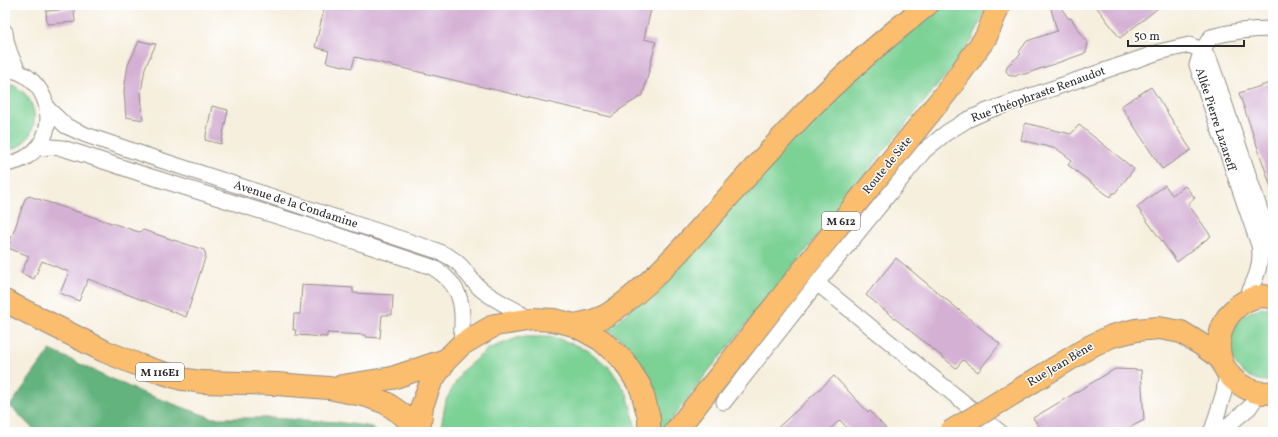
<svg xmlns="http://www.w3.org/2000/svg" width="1278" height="437" font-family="Vollkorn,serif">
<rect width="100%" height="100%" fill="#fff"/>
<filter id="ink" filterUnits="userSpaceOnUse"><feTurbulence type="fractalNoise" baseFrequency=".025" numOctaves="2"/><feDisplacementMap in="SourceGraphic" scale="8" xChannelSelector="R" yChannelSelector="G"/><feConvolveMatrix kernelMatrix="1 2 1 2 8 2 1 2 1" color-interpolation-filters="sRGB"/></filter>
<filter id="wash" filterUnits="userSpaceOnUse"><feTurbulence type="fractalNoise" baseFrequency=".012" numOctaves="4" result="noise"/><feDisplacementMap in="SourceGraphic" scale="16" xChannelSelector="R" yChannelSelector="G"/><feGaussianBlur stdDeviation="0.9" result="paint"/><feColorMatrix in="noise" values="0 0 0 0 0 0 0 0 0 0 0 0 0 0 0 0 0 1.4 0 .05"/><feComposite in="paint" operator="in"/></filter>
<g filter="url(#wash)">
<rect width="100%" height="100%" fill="#f6efde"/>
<path fill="#7bd195" stroke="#537e60" d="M940,5H988L972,40L956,63L845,198L803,255L706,374L662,432H660L659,399L653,385L643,368L622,340L605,327L618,321L656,287L805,124L869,62Z
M5,83C44,91 44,145 5,151Z
M1269,307L1273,308V381C1220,385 1213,311 1269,307Z
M520,337H554L586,349L610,368L627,394L635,424V432H440L446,400L462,371L488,349Z"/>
<path fill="#64b37e" stroke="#486f54" d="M50,350L138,391L212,418H271L337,422L372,427L377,432H36L10,406Z"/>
<g id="blocks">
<path fill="#d4b0d4" d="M325,5H652L644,39L656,42L643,95L619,110V111L611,117L355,57L352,68L326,62L329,51L315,47Z
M1050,5H1059L1069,19L1071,18L1088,44L1086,52L1083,54L1025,74H1019L1016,76H1010L1006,71L1007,66L1021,54L1019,52L1027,41L1057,31Z
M1095,5H1162L1120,38Z
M74,9L75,22L47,24L46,11Z
M139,41L156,44L145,68L141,93L143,120L126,117L124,91L128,65Z
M1273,82V186L1271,187L1239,93Z
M1151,87L1191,150L1162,169L1121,106Z
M212,106L228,110L221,144L205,140Z
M1025,123L1071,134L1079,125L1134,169L1115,193H1113L1110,197L1068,165L1072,160L1057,149L1021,140Z
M1165,185L1172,195L1185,186L1195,198L1188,204L1211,236L1177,262L1137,207Z
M29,196L139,232L143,230L204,250L206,255L186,317L88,279L79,301L60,293L69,272L42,261L34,279L21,273L29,256L8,248L25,199Z
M896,258L1000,344L978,372L963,360L956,368L866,295Z
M302,285L353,288V293L393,295L392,315H382L380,338L366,337V335L327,333V337L295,335L296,330H293L294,314H300Z
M1115,369L1141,370L1144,420L1122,432H1043L1033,418Z
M834,376L868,412L870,411L889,432H851L840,420L827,432H773Z"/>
</g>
</g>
<g filter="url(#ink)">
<use href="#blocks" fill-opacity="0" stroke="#908d84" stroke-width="1"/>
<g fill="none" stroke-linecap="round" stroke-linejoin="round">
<g stroke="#908d84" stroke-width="17">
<path id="minor" d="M5,32C6,47 12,59 19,72
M1202,50L1197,65L1259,245C1263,267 1254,281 1245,301
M1202,50L1210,61L1215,75L1270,240L1273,253
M5,69C48,72 64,132 28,156C21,161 13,163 5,164
M48,109L66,126L86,135L148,156L435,250C444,254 454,258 461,266C468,274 473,283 482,290C497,302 516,310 533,319
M37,148L51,147L62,148L85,155L142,174L315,228L432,267C466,287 463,310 461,345
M817,283L1000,432
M724,402L821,278L924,151L946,133L967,120L987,111L1159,52L1189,45L1202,50L1211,37C1232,31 1251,29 1273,29
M1212,431L1224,392L1227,372
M1210,432L1227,426L1249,408L1260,392"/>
</g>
<g stroke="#908d84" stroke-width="24">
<path id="primary" d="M1273,297C1269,297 1265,296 1261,296C1214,304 1203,367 1246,388C1254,392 1264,394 1273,392
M5,301L104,351L141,366L182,379L201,382L276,384L329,388L367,396L386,403L403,415L419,432
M574,325C588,322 601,320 613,311C648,287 677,254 705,223C737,187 769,151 803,115C842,75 883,40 927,5
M342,386L392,378L446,360
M1001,401L1091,346L1112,336L1136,330L1159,328L1181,332L1202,345L1221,359
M419,432L422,406L431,382L446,360L461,345L495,325L533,319L554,320L574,325L601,340L624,361L641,388L649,418V432
M675,432L838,226L946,93L986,37L999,5"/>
</g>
<use href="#minor" stroke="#fff" stroke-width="15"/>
<use href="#primary" stroke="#fbbd6e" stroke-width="22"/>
<g stroke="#908d84" stroke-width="24" stroke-linecap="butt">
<path id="primary-bridge" d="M950,432L1001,401"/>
</g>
<use href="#primary-bridge" stroke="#fbbd6e" stroke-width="22"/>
</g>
</g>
<g text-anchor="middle" stroke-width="3" stroke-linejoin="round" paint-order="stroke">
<g fill="#fff" stroke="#6b6b6b" stroke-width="1">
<rect x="822" y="212" width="38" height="18" rx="3"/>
<rect x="136" y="363" width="48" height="18" rx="3"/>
</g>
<g font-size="11" font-weight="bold" fill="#2b2b2b">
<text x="841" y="225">M 612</text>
<text x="160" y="376">M 116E1</text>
</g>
<g font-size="12" fill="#2b2b2b" stroke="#fff">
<text transform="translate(1038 94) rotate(-20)" y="4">Rue Théophraste Renaudot</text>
<text transform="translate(1216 119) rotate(72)" y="4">Allée Pierre Lazareff</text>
<text transform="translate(887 165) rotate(-51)" y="4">Route de Sète</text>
<text transform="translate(296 204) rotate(18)" y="4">Avenue de la Condamine</text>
<text transform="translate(1060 364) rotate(-31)" y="4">Rue Jean Bène</text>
</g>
</g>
<rect width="1278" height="437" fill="none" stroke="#fff" stroke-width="20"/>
<path d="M1128 40v6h116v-6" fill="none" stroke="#2b2b2b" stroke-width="2"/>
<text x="1134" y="40" font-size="12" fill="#2b2b2b" stroke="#ffffff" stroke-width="3" paint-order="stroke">50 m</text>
</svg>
